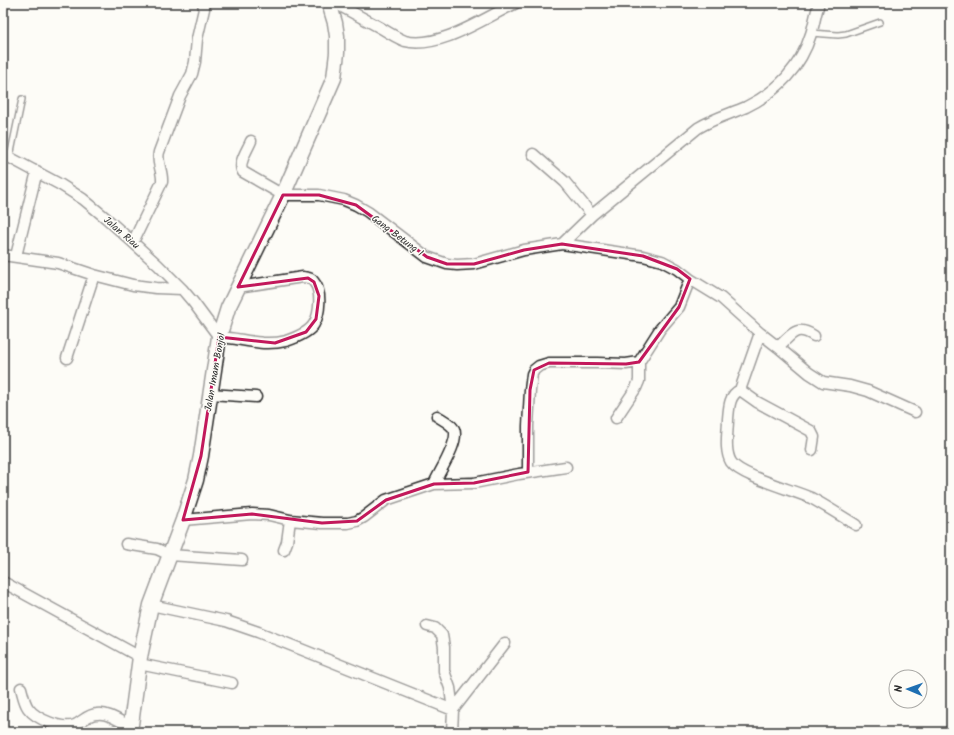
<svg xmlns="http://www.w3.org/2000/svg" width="954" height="735" font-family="Kalam,sans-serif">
<rect width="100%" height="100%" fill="#fdfcf7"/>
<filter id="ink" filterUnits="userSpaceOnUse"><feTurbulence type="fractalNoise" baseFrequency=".025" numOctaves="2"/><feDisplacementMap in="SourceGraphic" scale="8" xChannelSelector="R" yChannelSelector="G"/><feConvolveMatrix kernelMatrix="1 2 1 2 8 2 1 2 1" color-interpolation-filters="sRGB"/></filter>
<g filter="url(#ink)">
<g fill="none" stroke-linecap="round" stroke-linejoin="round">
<g stroke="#2b2b2b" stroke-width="8">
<path id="service" d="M811,33L838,35L846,34L880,22
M10,157L22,99"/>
</g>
<g stroke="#2b2b2b" stroke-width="13">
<path id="minor" d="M335,3C350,11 366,20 381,28C389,33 397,38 405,41C439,50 486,17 516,3
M251,141C248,149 237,164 243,172L283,195H319L344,200L356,205L368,212L427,257L447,264L457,265L474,264L524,250L562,244L643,256L662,261L677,269L690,279L721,298L760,333L740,390C729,395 729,408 728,419C728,432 724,450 731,462C740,476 793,490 811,498C826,506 841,516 856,525
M3,154L61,185L83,199L106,218L158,265L182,289L193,302L219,337C242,338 261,347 286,341C295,338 309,333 314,324C320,314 322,291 314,282C312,278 308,278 303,277L238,287
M533,154L565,182L592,215
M133,242L162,182C163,171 156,162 159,152L180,96L192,74L195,62L197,39L204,9L203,3
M562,244L592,215L698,128C714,118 730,114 746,107C777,92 801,67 811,34C814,25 815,16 818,7
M3,255L58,263L94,275L133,285L156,288L182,289
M16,256L37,171
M760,333L778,347C792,335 795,324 814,336
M778,347L809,373L823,382L850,386L868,391L915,412
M67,358L94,275
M740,390L757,402L811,431L814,437L812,450
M210,394L256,397
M616,418L636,388L639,381V362
M528,472V426L530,390L532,374L534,370L539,366L549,363H597L626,364L639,362L660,329L679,307L690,279
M434,484C439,472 460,441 454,429C450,423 443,420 437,416
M183,520L252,514L269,515L290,520L322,523H348L357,521L364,517L386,500L434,484L474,483L519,474L566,467
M126,544L157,549L170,555L242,560
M284,550L287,542L290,520
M3,582L140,657
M151,605L226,621L258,632L453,710L505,643
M427,626L435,628L442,635L444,647V671L450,688L453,710L452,732
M139,664L232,683
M21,688C23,695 24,702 28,708C36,719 62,730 75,725C82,722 88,714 97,714C108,712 121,722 131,727"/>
</g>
<g stroke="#2b2b2b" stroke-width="17">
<path id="secondary" d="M130,732L140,657L151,605L183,520L196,480L201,456L219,337L228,308L283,195L334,78L337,53V36L335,23L329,3"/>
</g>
<use href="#service" stroke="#fdfcf7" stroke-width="5"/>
<use href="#minor" stroke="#fdfcf7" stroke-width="10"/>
<use href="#secondary" stroke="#fdfcf7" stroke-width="14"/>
</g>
</g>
<path d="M0 0H954V735H0ZM283,195H319L356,205L427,257L447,264H474L524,250L562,244L643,256L677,269L690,279L679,307L639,362L626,364L549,363L534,370L530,390L528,472L474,483L434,484L386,500L357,521L322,523L252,514L183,520L201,456L219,337L275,343L306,332L316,319L319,296L314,282L308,278L238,287Z" fill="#fdfcf7" fill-opacity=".55" fill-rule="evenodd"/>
<path fill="none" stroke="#c2185b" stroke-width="3" stroke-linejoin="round" d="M283,195H319L356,205L427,257L447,264H474L524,250L562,244L643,256L677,269L690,279L679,307L639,362L626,364L549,363L534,370L530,390L528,472L474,483L434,484L386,500L357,521L322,523L252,514L183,520L201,456L219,337L275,343L306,332L316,319L319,296L314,282L308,278L238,287Z"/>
<g text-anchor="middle" stroke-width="3" stroke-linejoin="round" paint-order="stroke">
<g font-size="10" fill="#2b2b2b" stroke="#fdfcf7">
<text transform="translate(122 232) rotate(41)" y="4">Jalan Riau</text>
<text transform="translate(398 235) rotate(37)" y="4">Gang Betung 1</text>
<text transform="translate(214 372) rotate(-80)" y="4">Jalan Imam Bonjol</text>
</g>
</g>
<rect width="954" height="735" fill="none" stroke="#fdfcf7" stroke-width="16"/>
<rect x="8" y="8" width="938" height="719" fill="none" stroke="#2b2b2b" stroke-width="1.5" filter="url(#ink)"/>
<g transform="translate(908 689) rotate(272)"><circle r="19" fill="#fdfcf7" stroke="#a9a8a5"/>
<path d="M0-3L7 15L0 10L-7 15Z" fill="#1f6fb2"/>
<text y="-6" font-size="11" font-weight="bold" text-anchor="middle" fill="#2b2b2b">N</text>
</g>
</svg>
